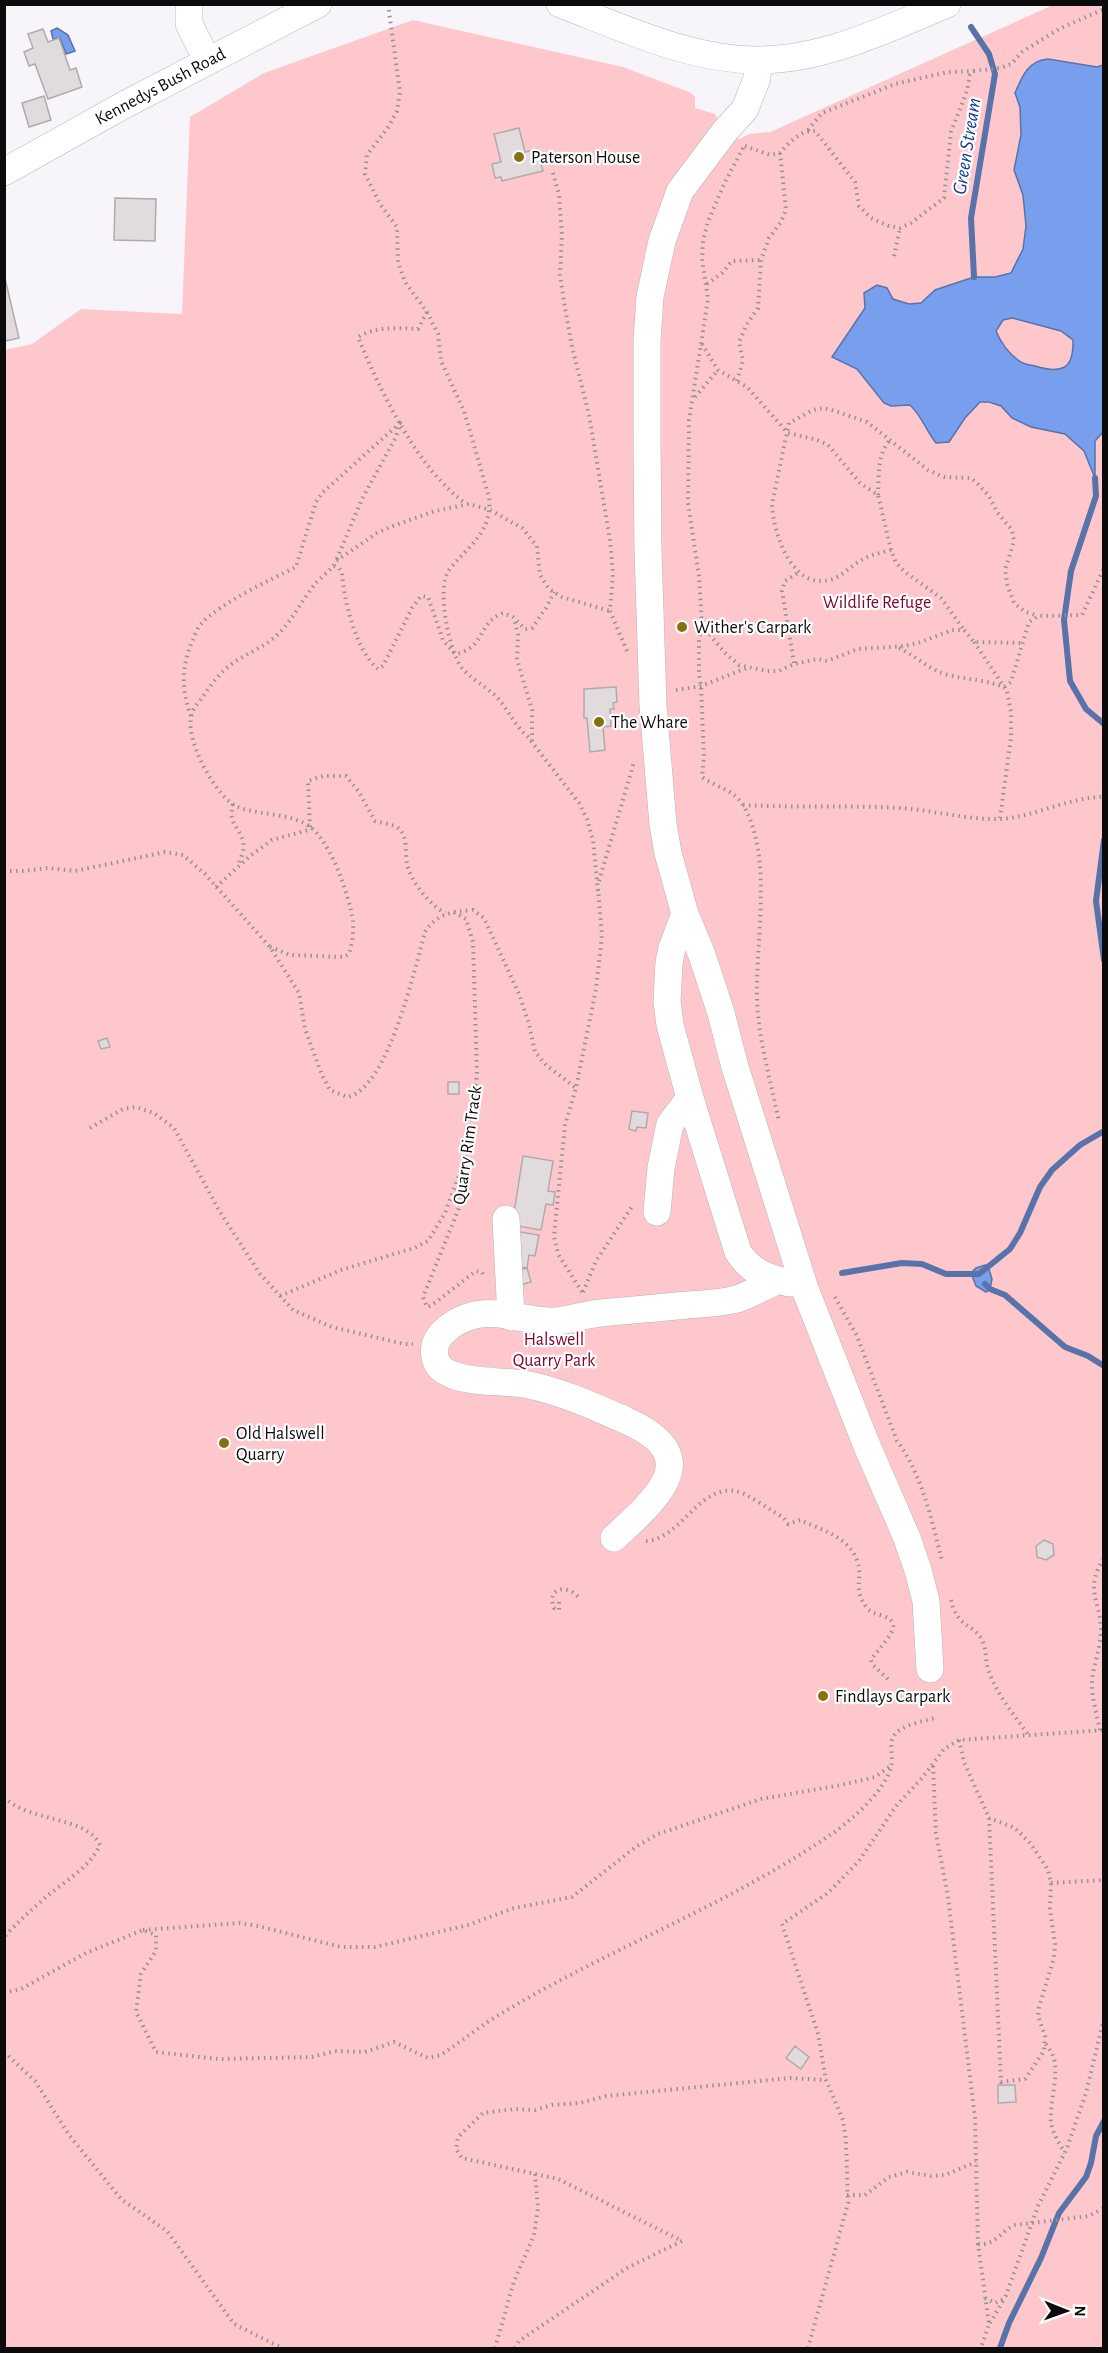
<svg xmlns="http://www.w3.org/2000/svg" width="1108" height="2353" font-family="'Alegreya Sans',sans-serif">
<rect width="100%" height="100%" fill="#f8f5fa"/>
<path fill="#fec7cc" d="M1053,5H1103V2348H5L4,350L32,344L81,309L182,314L190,117L264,73L413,20L623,67L691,93L695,97V108L715,114C721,125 726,137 740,139L749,134L770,132Z"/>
<path fill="#789fed" stroke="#5873aa" stroke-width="1.5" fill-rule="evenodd" d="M57,28L68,35L75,51L66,54L60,38L53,39L51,31Z
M1048,59L1097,67L1103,65L1104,431L1095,441V478L1084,451L1065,434L1031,427L1012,418L1001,406L989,402H980L965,418L949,442L936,443C926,431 922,416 910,405L891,406L884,403L857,369L832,357L865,308L864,293L877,285L887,288L893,299L909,304L921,303L935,290L974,277H995L1011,273L1023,249L1026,226L1023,195L1014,170L1021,135L1020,107L1015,93C1022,76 1029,60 1048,59ZM1012,318L1061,331L1073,340C1074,370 1061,374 1035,366C1029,365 1022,364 1018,360C1007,352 1001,343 996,331L1003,320Z
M985,1265L988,1266L992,1279L990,1289L986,1292L976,1286L971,1273L976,1268Z"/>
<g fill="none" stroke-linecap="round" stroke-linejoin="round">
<path stroke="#5873aa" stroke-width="6" d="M971,27L989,54L995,74L971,218L974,277
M1095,478L1096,496L1071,571L1064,620L1070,681L1086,709L1104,724
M1104,840L1096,901L1104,960
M842,1273L902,1263L922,1264L946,1274H979L1010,1249L1020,1233L1040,1187L1052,1170L1080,1145L1104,1131
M985,1284L990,1289L1005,1295L1065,1347L1088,1356L1104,1366
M1000,2348L1009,2323L1041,2258L1059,2213L1086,2177L1091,2163L1096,2136L1104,2121"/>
</g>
<path fill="#e1dbde" stroke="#b0aaad" stroke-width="1.5" d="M43,29L48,42L59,38L70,70L76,68L82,87L48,99L35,64L29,66L24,52L33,48L28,34Z
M44,96L51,120L29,127L22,103Z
M519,128L525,152L537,149L543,171L502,181L501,177L495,178L492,164L501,162L494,134Z
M115,198L156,199L155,241L114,240Z
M4,274L19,338L6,341L4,335Z
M616,687L617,702L613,703L614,709H610L611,726L603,727L605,750L590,752L587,718H584V689Z
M107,1038L110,1047L101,1049L98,1041Z
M448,1082H459V1094H448Z
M632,1111L648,1113L646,1128L637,1127L636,1131L629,1129Z
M523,1156L553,1161L548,1191L555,1192L553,1205L546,1204L541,1230L512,1225Z
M520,1232L539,1235L535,1256L529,1255L527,1268L521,1267Z
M527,1268L531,1282L520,1285L516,1271Z
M1044,1540L1053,1544L1054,1555L1046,1560L1037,1557L1036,1546Z
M795,2046L809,2057L801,2069L786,2058Z
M998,2085H1015L1016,2102L998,2103Z"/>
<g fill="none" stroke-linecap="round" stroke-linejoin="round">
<g stroke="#b8b4b9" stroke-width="28">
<path id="minor" d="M189,4V24L207,60
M560,4C623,28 690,60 758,60C824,60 887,29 947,4
M758,60L757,78L745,109L725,131L680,191L662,241L650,297L647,341V437L648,550L653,705L663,824L668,853L685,914L702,955L721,1013L735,1067L805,1289L867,1446L907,1538L918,1570L926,1601L930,1669
M4,172L124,105L318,4
M685,914L672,948L669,963L667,1001L670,1025L690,1098L738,1252C751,1272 766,1277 789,1283
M657,1212L661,1168L670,1124L690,1098
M506,1219L511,1317
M614,1538C657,1498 707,1457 627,1421C595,1407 563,1392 529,1385C504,1380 477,1384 453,1375C443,1371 437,1367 435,1357C430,1335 457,1319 475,1315C501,1309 530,1323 556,1321C571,1320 586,1314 601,1313C630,1310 659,1308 687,1305C703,1304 721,1303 737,1299C751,1294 765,1286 779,1280"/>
</g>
<path stroke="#949295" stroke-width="4" stroke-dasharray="1.5 4.5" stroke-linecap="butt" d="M388,4L400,92L397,111L389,126L367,155L365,174L380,204L397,227L398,262L405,282L427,312L438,334L441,361L464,411L489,497C493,532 468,546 449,570C436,587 449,652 462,668C473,681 490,688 500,701C510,713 516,727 528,737L579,803L587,819L593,840L598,891
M808,130L822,113L895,84L948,72L974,71
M745,146L770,155L780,153C789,143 800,130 815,131L855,182L859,206L871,218L889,226L900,228L911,223L944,198L951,132L967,91L970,75L974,71L1000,68L1011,64L1022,52L1059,29L1104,9
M743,148L725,182L708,221L703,241L702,259L708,299L689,420L688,503L699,576L702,625L699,640V674L701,686L704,758L702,777C716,787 734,790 743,805C776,861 752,951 758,1014C761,1049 772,1086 779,1122
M553,173L559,195L562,234L560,275L565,308L572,347L589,415L610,540L613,573L610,611L627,651
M894,256L900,228
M707,284L722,273L732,261L761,260
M427,312L418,329C396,328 377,326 358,337C380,391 418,469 465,503
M702,344L718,370L747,387L788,433L817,440L828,445L860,483L878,495L891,550L896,563L905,572L941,598L964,630
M737,381L743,361L739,342L747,324L758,308L761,260L769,238L781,222L786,210L780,153
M695,397L718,370
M878,495C879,476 877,455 890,440
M891,550C880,553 869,555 860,561C851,566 843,575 833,579C793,593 773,534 772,504L789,423L813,410L824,408L835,411L867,422L928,470L944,477L971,478L979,485L989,496L997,512L1012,530L1014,541L1005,570L1007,584L1014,603L1024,611L1038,616
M334,566L339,568L342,573C344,601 356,651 378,669L383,666L412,608L421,596L428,597L443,640L455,654C486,648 477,623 503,613L513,617L525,629L532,628L546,608L554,592
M515,622L518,635L517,659L532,710V741
M702,625L724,652L739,665L767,671H779L794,664L818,659L827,661L858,649L905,646L921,642L952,630H964L974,642L1023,643
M974,642L1007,691L1011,712V738L1000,818
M899,648C916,656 929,670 948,675C968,680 983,679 1004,687L1011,682L1029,622L1038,616L1082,615L1104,568
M794,663L782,591L785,581L799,572
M676,690L701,686L747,668
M191,716C181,690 181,666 193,640C195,635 197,628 201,624C220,603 270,580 296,567L316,502L322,493L400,423L396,437L362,499L336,561
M233,804C228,824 238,825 243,841C245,849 241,858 238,865
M743,805C795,808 848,805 900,808C933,810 967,820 1000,819C1035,817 1068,797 1104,797
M310,827L308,781L323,776H346L359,792L375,821C382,823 393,824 398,828C408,835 405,854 407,864C411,882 430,905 445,913
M4,871H24L48,868L75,871L165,852L183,855L205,874L270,947L299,993L305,1029L322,1075L330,1090L347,1097C388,1090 415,967 425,932C437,913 452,912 473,910L484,918L519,994L529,1024L535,1052L546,1065L576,1088
M599,881L634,762
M216,887L250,856L272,840L312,829
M454,912L466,919L473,942L477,1075L464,1161L461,1203L423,1297L427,1307L432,1305L476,1271L482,1272L484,1276
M270,947L290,955L344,957L349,954C352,944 354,933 353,922C350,897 329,834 304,823C284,813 259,815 238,807C216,798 186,741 191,718C192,709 199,702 204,695C211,685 218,675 228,667C243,654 263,649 277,635C292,621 302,600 315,584C321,577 334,568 336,561L377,533L393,526L435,511L469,504L490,510L522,528L537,546L540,575L549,589L562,597L610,611
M90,1128L123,1109L136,1107L154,1113L174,1128L220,1212L260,1274L293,1310L332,1327L404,1344H413
M582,1292L558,1254L554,1236L565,1125L576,1088L596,989L602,935L598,889
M583,1292L596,1261L633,1205
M280,1296L341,1270L414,1248L428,1241L445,1213L462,1167
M835,1297L857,1336L897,1441C922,1474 932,1521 942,1561
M646,1541C681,1539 698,1485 736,1491C747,1493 773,1512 784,1518L788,1524L800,1520C822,1530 850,1537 858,1563C863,1580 852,1588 867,1608C873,1616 891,1614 893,1625C895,1633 876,1652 871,1660L873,1665L891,1682
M951,1600C958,1629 972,1622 982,1640C987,1650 985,1662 989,1672C998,1696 1015,1716 1029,1736
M559,1602V1610L554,1608C546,1588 567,1583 579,1598
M1100,1730C1097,1715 1091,1696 1092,1680C1094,1663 1101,1647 1101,1629C1100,1599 1084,1590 1104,1558
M959,1740L964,1762L989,1818L1001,2082L1025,2079L1044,2051L1045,2036L1038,2016L1039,2007L1054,1958L1055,1944L1050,1909L1051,1883L1048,1870L1031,1844L1015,1828L989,1818
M933,1766L936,1833L948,1897L975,2118L978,2244L989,2324L981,2348
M4,1797C30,1823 85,1815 100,1845C89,1868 65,1881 46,1897C31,1910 17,1923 4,1937
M1051,1883L1104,1880
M143,1930L239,1923L258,1926L341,1947H375L468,1925L514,1908L572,1897L637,1846L658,1834L761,1799L841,1785L875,1777L892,1765
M4,1993L21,1989L86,1953L143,1930L156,1935V1951L141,1974L136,2012L156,2052L218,2059L312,2057L335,2051L365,2052L394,2042L428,2058L441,2055C457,2044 473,2032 489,2021C601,1951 727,1907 836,1831C855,1817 885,1790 891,1767C894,1757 888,1744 894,1736C900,1725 924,1721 935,1718
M1046,2044C1048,2048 1052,2052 1053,2056C1060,2074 1049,2103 1051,2123C1053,2134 1059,2143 1065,2153
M4,2052L35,2081L69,2135L121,2199L167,2231L234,2324L282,2348
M847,2195H865L889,2177L907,2172L931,2176L945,2175L976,2162
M978,2244C996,2246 1000,2231 1015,2225L1089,2216L1104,2208
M985,2298L995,2303L1005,2298L1038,2206L1067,2148L1086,2093L1104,2018
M990,2323L1003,2301
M495,2348L514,2281L534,2235L538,2208L535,2174
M515,2348L519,2341L627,2268L682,2241L558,2179L462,2158L456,2149L458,2137L483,2113L515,2109L535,2110L552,2105L580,2103L606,2096L790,2078L826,2080
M808,2348L848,2203L846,2141L843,2120L826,2080L818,2034L782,1924L828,1893L859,1861L896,1806L923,1777L944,1749L959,1740L1104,1730"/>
<use href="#minor" stroke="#fff" stroke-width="27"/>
</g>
<g fill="#867010" stroke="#fff" stroke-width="2">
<circle cx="519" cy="157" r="6"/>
<circle cx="682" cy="627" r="6"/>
<circle cx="599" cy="722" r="6"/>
<circle cx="224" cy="1443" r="6"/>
<circle cx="823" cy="1696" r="6"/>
</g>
<g text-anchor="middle" stroke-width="4.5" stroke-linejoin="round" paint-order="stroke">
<g font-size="18" fill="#0c0b0c" stroke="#fff">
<text transform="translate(160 86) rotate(-28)" y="6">Kennedys Bush Road</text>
<text transform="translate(467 1145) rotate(-82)" y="6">Quarry Rim Track</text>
</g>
<g font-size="18" fill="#0c0b0c" stroke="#fff" text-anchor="start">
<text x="531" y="163">Paterson House</text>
<text x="694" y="633">Wither's Carpark</text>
<text x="611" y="728">The Whare</text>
<text x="236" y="1439">Old Halswell<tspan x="236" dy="21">Quarry</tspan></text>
<text x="835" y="1702">Findlays Carpark</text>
</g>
<g font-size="18" fill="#83052e" stroke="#fff">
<text x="877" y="608">Wildlife Refuge</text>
<text x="554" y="1345">Halswell<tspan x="554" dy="21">Quarry Park</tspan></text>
</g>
<g font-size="20" font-style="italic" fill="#143c95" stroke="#fff">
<text transform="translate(966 146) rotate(-81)" y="7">Green Stream</text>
</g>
</g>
<rect width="1108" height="2353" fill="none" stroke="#0c0b0c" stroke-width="12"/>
<g transform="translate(1066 2311) rotate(91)" stroke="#ffffff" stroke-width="4.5" paint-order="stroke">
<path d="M0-4.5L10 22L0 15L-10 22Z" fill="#0c0b0c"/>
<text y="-9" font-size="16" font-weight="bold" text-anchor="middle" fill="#0c0b0c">N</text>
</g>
</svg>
